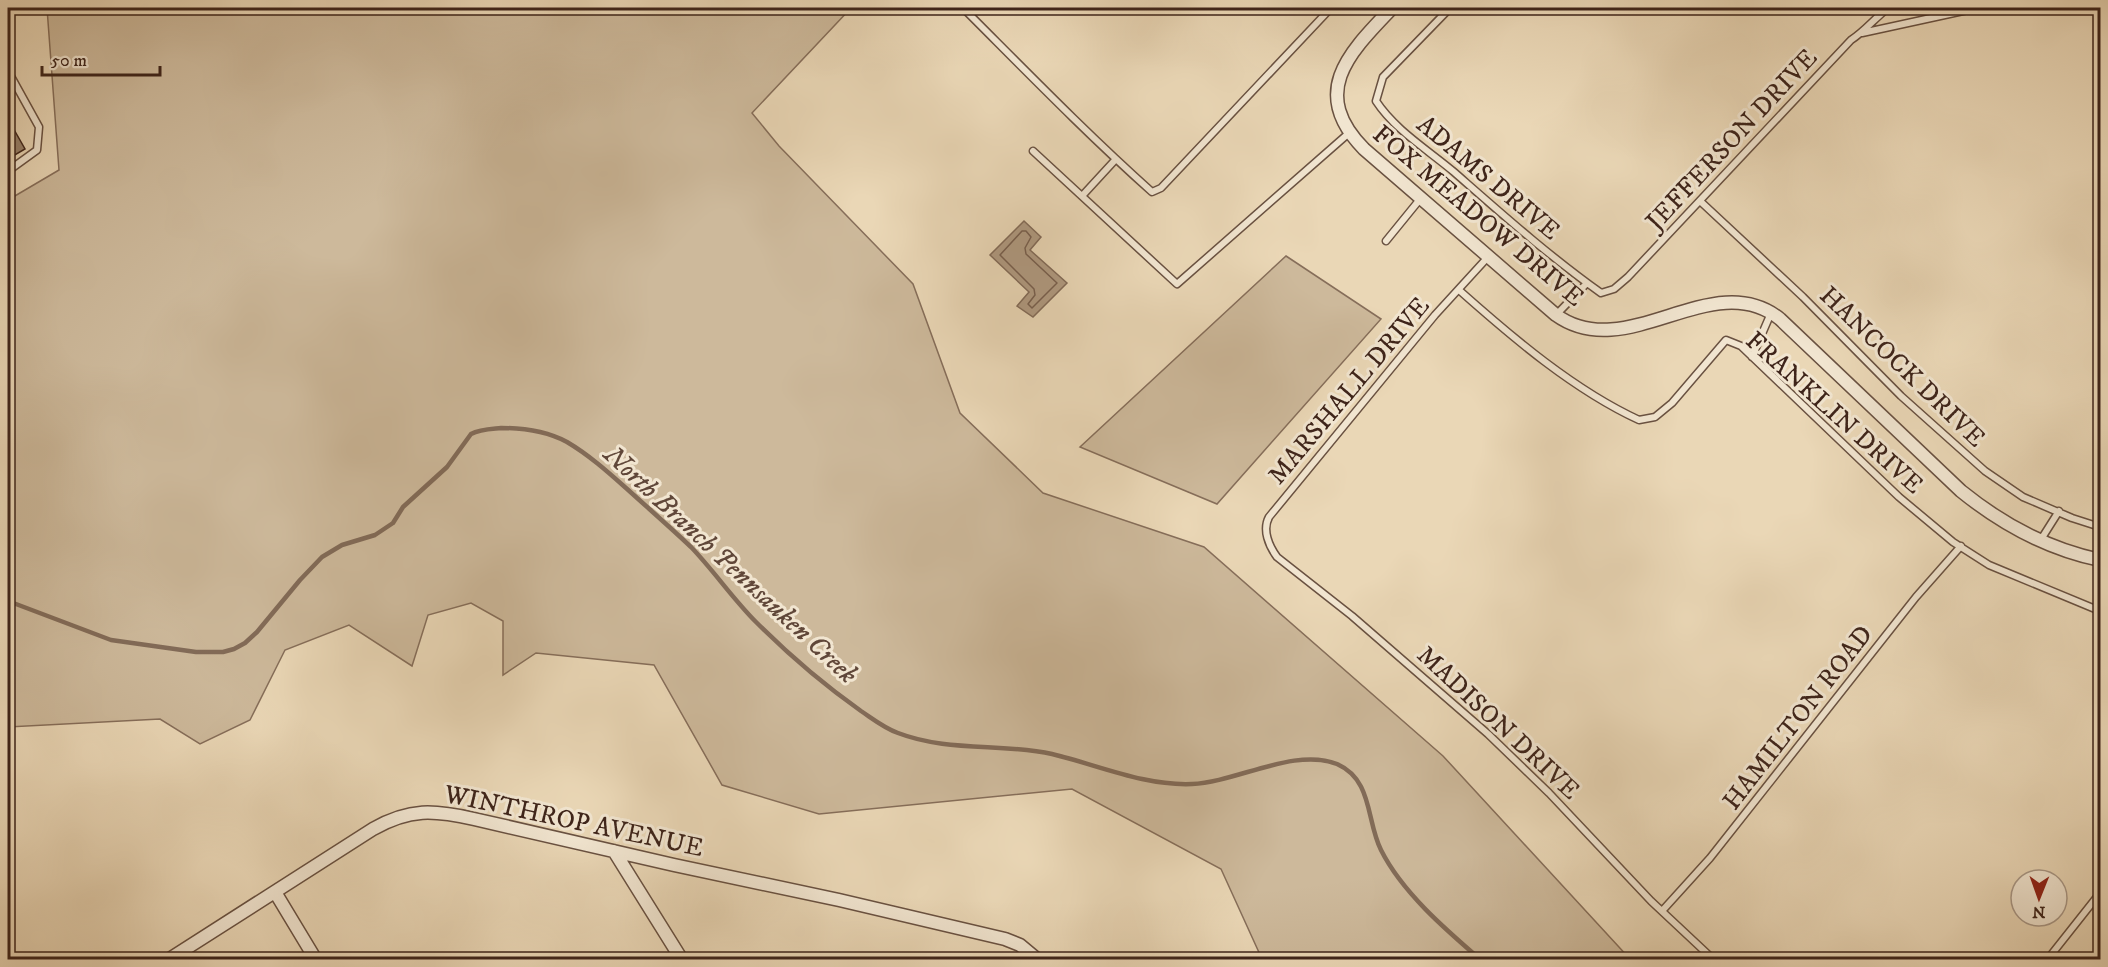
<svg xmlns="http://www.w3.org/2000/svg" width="2108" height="967" font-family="'IM FELL DW Pica',serif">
<rect width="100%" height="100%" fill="#ead7b6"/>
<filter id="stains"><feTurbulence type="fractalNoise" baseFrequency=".00333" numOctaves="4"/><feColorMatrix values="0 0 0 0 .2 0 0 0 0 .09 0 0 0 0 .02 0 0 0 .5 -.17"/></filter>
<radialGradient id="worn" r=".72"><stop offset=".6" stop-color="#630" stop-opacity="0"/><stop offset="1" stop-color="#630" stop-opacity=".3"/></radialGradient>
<path fill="#cdb99b" stroke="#866e5a" stroke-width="1.5" d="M47,8H851L752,113L779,146L913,284L960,413L1043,493L1204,547L1443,756L1630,959H1262L1221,869L1072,789L819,814L722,785L654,665L536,653L503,675V621L471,603L428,615L412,666L349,625L285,650L250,720L200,744L160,719L8,727V200L59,170Z
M1286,256L1381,319L1217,504L1080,447Z"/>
<path fill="#b09a81" stroke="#826b58" stroke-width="1.5" d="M1024,221L1041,237L1030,250L1067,283L1033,317L1017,306L1029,292L990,255Z"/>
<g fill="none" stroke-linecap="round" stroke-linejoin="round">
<path stroke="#775f4e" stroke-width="1.5" d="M1022,231H1026L1031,237L1025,248L1026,254L1057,283L1032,308L1028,304L1035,295L1034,289L1000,255Z"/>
<path stroke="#826b58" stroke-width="4.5" d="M8,601L111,640L196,652H223L234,649L245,643L257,632L300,580L322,557L342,545L375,535L393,523L403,507L447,467L471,434C480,429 491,429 501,428C523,428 548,432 567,442C589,455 608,472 626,488C648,508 670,527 691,547C714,571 733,599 756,622C788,654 824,685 861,711C873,719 884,728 898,733C947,752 1002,743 1052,754C1098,765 1144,786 1192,784C1237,782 1295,747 1337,764C1373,780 1366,820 1381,850C1402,892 1445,929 1481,960"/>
</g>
<path fill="#97816b" stroke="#3e241a" stroke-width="1.5" d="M8,119L25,149L8,159Z"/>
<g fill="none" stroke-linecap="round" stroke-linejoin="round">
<g stroke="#695141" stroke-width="9">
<path id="lane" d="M963,8C1025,70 1086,133 1152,192L1161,188L1331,8
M1450,8L1383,77L1376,101C1395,130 1428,150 1454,172C1502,214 1549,256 1601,293L1614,289L1628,277L1851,40C1865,31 1875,18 1888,8
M1862,33L1977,8
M8,71L39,127L37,150L8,171
M1033,151L1177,284L1349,133
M1082,196L1116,159
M1700,201L1803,297L1901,396L1985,471L2023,497L2072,518L2100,527
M1386,241L1421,198
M1488,257L1435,315L1269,517C1262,530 1269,546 1277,557L1352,616L1488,734L1549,793L1651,901L1714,960
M1459,290C1513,338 1574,390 1639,420L1655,417L1672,403L1726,340L1741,346L1899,497L1953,542L1989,565L2100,611
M1556,315L1587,283
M1752,357L1771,313
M2040,541L2059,511
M1662,911L1710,858L1916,597L1961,546
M2047,960L2100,893"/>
</g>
<g stroke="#695141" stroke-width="15">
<path id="street" d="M1392,8C1350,52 1308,92 1364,149L1556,315C1627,366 1712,265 1780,319L1961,491C2003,525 2047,549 2100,560
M614,851L682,960
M275,892L316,960
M168,960L373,829C410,808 434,810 474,819L674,865L839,900L1005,939L1020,945L1038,960"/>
</g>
<use href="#lane" stroke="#f1e5d0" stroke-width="6"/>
<use href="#street" stroke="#f1e5d0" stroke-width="12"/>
</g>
<g text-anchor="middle" stroke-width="6" stroke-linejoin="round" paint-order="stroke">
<g font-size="26" fill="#3e241a" stroke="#f1e5d0">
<text transform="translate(1731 139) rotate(-47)" y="9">JEFFERSON DRIVE</text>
<text transform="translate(1489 177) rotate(40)" y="9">ADAMS DRIVE</text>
<text transform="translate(1479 215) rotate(40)" y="9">FOX MEADOW DRIVE</text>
<text transform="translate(1903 366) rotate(44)" y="9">HANCOCK DRIVE</text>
<text transform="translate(1348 390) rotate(-50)" y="9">MARSHALL DRIVE</text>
<text transform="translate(1835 412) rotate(42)" y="9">FRANKLIN DRIVE</text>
<text transform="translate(1797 717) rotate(-52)" y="9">HAMILTON ROAD</text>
<text transform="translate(1499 722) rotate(43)" y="9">MADISON DRIVE</text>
<text transform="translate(574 820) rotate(12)" y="9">WINTHROP AVENUE</text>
</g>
<g font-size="27" font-style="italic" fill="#604739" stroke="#f1e5d0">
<text transform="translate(731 564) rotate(43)" y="9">North Branch Pennsauken Creek</text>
</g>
</g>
<rect width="2108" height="967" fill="none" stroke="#ead7b6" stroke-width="30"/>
<rect x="9" y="9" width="2090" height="949" fill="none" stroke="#3e241a" stroke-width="3"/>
<rect x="15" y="15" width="2078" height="937" fill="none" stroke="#3e241a" stroke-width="1.5"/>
<g transform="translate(2039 898) rotate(181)"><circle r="28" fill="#f1e5d0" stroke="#a99887" stroke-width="1.5"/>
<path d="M0-4.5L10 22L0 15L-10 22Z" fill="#8f2418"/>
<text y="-9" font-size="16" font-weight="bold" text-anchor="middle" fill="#3e241a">N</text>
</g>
<path d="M42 66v9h118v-9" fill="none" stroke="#3e241a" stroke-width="3"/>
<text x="51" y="66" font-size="18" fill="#3e241a" stroke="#f1e5d0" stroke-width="4.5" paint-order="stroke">50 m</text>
<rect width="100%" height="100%" filter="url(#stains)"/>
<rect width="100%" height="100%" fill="url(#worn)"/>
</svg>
